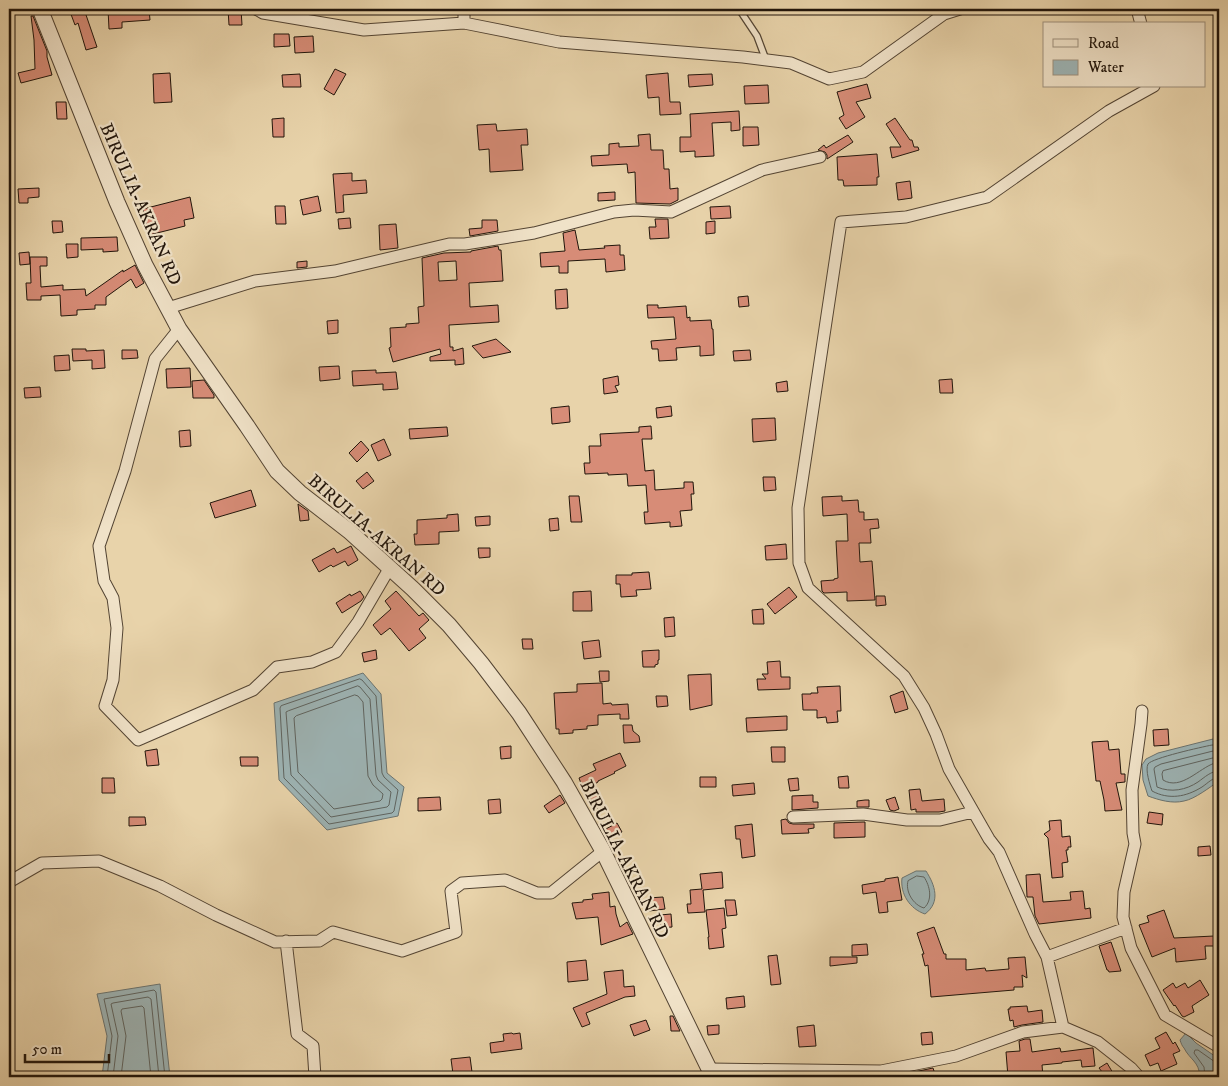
<svg xmlns="http://www.w3.org/2000/svg" width="1228" height="1086" font-family="'IM FELL DW Pica',serif">
<rect width="100%" height="100%" fill="#e8d3aa"/>
<filter id="stains"><feTurbulence type="fractalNoise" baseFrequency=".004" numOctaves="4"/><feColorMatrix values="0 0 0 0 .2 0 0 0 0 .09 0 0 0 0 .02 0 0 0 .5 -.17"/></filter>
<radialGradient id="worn" r=".72"><stop offset=".6" stop-color="#630" stop-opacity="0"/><stop offset="1" stop-color="#630" stop-opacity=".3"/></radialGradient>
<path fill="#9db4b5" stroke="#6b7471" d="M363,673L381,694L387,773L404,787L398,816L327,830L279,780L274,703Z
M1213,739L1219,740V781C1210,787 1195,799 1184,801C1172,804 1159,800 1148,796L1143,780L1142,765L1146,759L1158,753Z
M916,871H926C935,885 941,902 925,914C910,909 900,894 902,878Z
M160,984L170,1077H102L107,1036L97,994Z
M1186,1033L1196,1043L1219,1059V1077H1200C1199,1061 1190,1060 1184,1048C1182,1046 1181,1043 1180,1040Z"/>
<g fill="none" stroke-linecap="round" stroke-linejoin="round">
<path stroke="#5f6460" stroke-width="1" d="M360,679L362,680L376,696L382,773L384,777L398,790L394,811L392,813L329,824L284,778L280,708L281,706Z
M358,686L360,687L370,699L376,775L378,780L391,792L389,805L387,807L331,817L291,775L286,712L288,711Z
M355,695L358,696L363,702L368,776L373,785L383,794L382,799L380,801L334,809L298,772L294,718L296,716Z
M1219,745H1212C1202,747 1152,758 1148,764C1145,770 1150,785 1152,791C1169,800 1186,797 1202,787C1208,783 1212,778 1219,777
M1219,751H1213L1161,764L1155,767L1154,769L1157,787C1171,793 1186,790 1198,782C1205,777 1211,771 1219,771
M1214,758L1216,760L1215,763C1199,768 1181,791 1163,780L1162,774L1163,771Z
M917,876L924,877C930,886 933,900 924,908C913,905 905,891 908,881Z
M107,1077L112,1036L104,999L154,990L156,992L165,1077
M113,1077L118,1036L111,1004L113,1003L148,997L151,999L159,1077
M121,1077L126,1036L121,1011L122,1009L142,1006L144,1008L151,1077
M1205,1077L1204,1067L1194,1053L1195,1050H1198L1215,1062L1219,1063"/>
</g>
<path fill="#d78c77" stroke="#21150b" fill-rule="evenodd" d="M69,9H84L97,47L86,50L78,23L75,25Z
M108,9H149L150,20L122,22V28L109,29Z
M228,9H241L242,25H229Z
M31,16H33L47,51V57L52,75L21,83L18,73L35,69L34,40Z
M274,34H289L290,46L274,47Z
M313,36L314,52L295,53L294,37Z
M335,69L346,74L334,95L324,89Z
M170,73L172,102L154,103L153,74Z
M668,73L670,102H680L681,114L660,115L659,97L648,98L646,75Z
M300,74L301,87H283L282,75Z
M712,74L713,85L689,87L688,75Z
M867,84L871,98L856,102L865,117L846,129L839,118L844,115L837,92Z
M768,85L769,103L745,104L744,86Z
M56,102H66L67,119H57Z
M739,111L740,130L731,131V122L712,123L714,156L695,157V151L680,152V137H691L690,114Z
M284,118V137H273L272,119Z
M895,118L910,140H912L914,147H918L919,150L892,158L890,147H901L886,124Z
M496,124L497,131L527,129L528,145H521L523,170L490,172L489,149L479,150L477,125Z
M743,127H758L759,145L743,146Z
M650,134L651,150H663L664,169H669L670,189L678,188V200L670,204L636,203L635,172L628,173L627,164L592,166L591,156L609,155V144L619,143V147L639,146L638,135Z
M848,135L853,142L827,159V155L825,152L818,150L824,145L826,148Z
M877,154L879,177H877V185L844,186L843,180H838L837,157Z
M352,173V181L366,180L367,193L343,195L344,212L336,213L333,174Z
M910,181L912,198L898,200L896,183Z
M39,188V197L28,198V203H19L18,189Z
M615,192V200L598,201V193Z
M318,196L321,211L303,215L300,200Z
M190,197L194,218L184,220L185,226L149,235L143,209Z
M275,206H285L286,224H276Z
M730,206L731,218L711,219L710,207Z
M350,218L351,228L339,229L338,219Z
M655,219H668L669,238L650,239L649,227H656Z
M482,220H497L498,231L470,236L469,229L482,228Z
M52,221H62L63,232L53,233Z
M715,221V233L706,234V222Z
M396,224L398,248L380,250L379,225Z
M575,230L579,250L605,248L604,246L620,245V255H624L625,270L606,272L605,259L568,261V273H559V266L541,267L540,253L565,251L563,233Z
M117,237L118,251L103,252V249L81,250V238Z
M66,244H78V257L67,258Z
M498,246L499,250H501L503,281L469,283L470,307L498,305L499,322L449,325L450,347H453V351L463,348L464,364L455,365V360L430,361V357L441,354L440,349L393,362L389,348L391,347L390,328L406,327V324L419,323L418,307L424,306L422,258L444,253L471,252V251ZM456,261L457,280L439,281L438,262Z
M29,252L30,264L20,265L19,253Z
M30,257H47V266H40L41,287L63,285V290L85,289L86,296L123,270V272L135,265L144,283L136,288L131,279L106,297V305H95V309L77,310V315L61,316L60,295L41,296V300H27L26,283H31Z
M307,261V267L297,268V262Z
M567,289L568,308L556,309L555,290Z
M748,296L749,306L739,307L738,297Z
M647,305H658V308L686,306L687,318L690,317V321L711,320L712,329H713L714,355L700,356V346L676,348L677,360L659,361L658,349H652L651,341L676,339L674,317L648,318Z
M338,320V333L328,334L327,321Z
M496,339L511,352L483,358L472,346Z
M72,349H86V351L104,350L105,368L92,369V360L73,361Z
M122,350H137L138,358L122,359Z
M750,350L751,360L734,361L733,351Z
M69,355L70,370L55,371L54,356Z
M339,366L340,379L320,381L319,367Z
M190,368L191,387L167,388L166,369Z
M376,370V373L396,372L398,389L383,390V384L353,386L352,371Z
M618,376L619,385L615,386L618,392L604,394L603,379Z
M952,379L953,393H940L939,380Z
M204,380L214,395V398H193L192,381Z
M787,381L788,391L777,392L776,383Z
M40,387L41,397L25,398L24,388Z
M569,406L570,422L552,424L551,408Z
M671,406L672,416L657,418L656,408Z
M775,418L776,440L753,442L752,419Z
M651,426L652,439H642L645,471L654,470L655,490L684,488V482H693L694,494H691L692,510L680,511L682,526L670,527V522L645,524L644,512H648L646,485L628,486L627,474L608,475V473L585,474L584,463H590L589,446H601L600,434L639,432V427Z
M447,427L448,436L410,439L409,429Z
M190,430L191,446L180,447L179,431Z
M384,439L391,455L378,461L371,445Z
M361,441L369,450L357,462L349,453Z
M367,472L374,481L363,489L356,481Z
M763,477H775L776,490L764,491Z
M251,490L256,506L215,518L210,503Z
M569,496H579L582,522H571Z
M842,496V501L858,500L859,512H864V520L878,519L879,528L870,529L871,543H859L860,562L872,561L875,600L847,601V592L824,593L822,591L821,581L834,580V579L838,578L836,541H848L847,514L823,516L822,497Z
M298,504L308,511L309,520L300,521Z
M458,514L459,531L439,532V544L415,545L414,534H417V520L447,518V515Z
M490,516V525L476,526L475,517Z
M558,518L559,530L550,531L549,519Z
M786,544L787,559L766,560L765,546Z
M351,546L358,560L348,566L345,561L333,567L331,565L319,572L312,560L334,548L337,553Z
M478,548H490V557L479,558Z
M649,572L651,589L636,590L637,596L621,597L620,584H616V575H632V573Z
M789,587L797,597L775,614L767,604Z
M360,591L364,597L361,601L342,613L336,603L350,594L351,596Z
M396,591L419,616L423,613L429,620L419,629L426,638L409,651L390,628L381,635L373,625L391,609L385,601Z
M591,591L592,611H573V592Z
M876,596H885L886,605L876,606Z
M763,609L764,624H753L752,610Z
M674,617L675,636L665,637L664,618Z
M522,639H532L533,649H523Z
M599,640L601,657L584,659L582,642Z
M376,650L377,659L364,662L362,653Z
M659,650V660H658V664L655,665V667H643L642,651Z
M780,661L781,677H790V689L758,690L757,679H766L762,674H768L767,662Z
M599,671H609V681L600,682Z
M711,674L712,705L690,710L688,675Z
M602,683L603,704L611,703L612,705L628,704L629,719H620V714L598,715V725L587,726V729L573,730V733L559,734V729H556L554,693L577,692V684Z
M840,686L841,711H837L838,722L827,723L826,717L817,718V710H803L802,694H811V693H818L817,687Z
M903,691L908,709L895,713L890,696Z
M656,696H667L668,706L657,707Z
M787,716V730L747,732L746,718Z
M623,725H632L633,731L639,736L640,742L624,743Z
M1168,729L1169,745L1154,746L1153,730Z
M1108,741L1109,750L1119,749L1121,774H1125V782L1116,783L1122,810L1105,811L1104,800L1100,781H1096L1092,742Z
M511,746V758L501,759L500,747Z
M771,747H785V762H772Z
M157,749L159,765L147,766L145,751Z
M620,753L626,766L614,772L615,773L598,781V782L593,785L603,805L596,809L585,788L583,789L579,778L596,770L593,764Z
M240,757H258V766H241Z
M848,776L849,788H839L838,777Z
M700,777H716V787H700Z
M102,778H114L115,793H102Z
M798,778L799,790L790,791L788,779Z
M754,783L755,794L733,796L732,785Z
M920,789L922,801L944,799L945,811L939,812H916V809L911,810L909,790Z
M560,795L565,803L549,813L544,806Z
M813,795V802H818V808L792,810V796Z
M440,797L441,810L418,811V798Z
M895,797L899,809L894,811L890,810L886,800Z
M500,799L501,813L489,814L488,800Z
M865,800H869V807H857V801Z
M1149,812L1163,814L1162,825L1147,823Z
M129,817H145L146,825L129,826Z
M786,819L789,823L793,824H814V828L808,829L809,833L782,834L781,820Z
M1061,820L1062,837L1070,836L1071,847H1068V850H1066L1068,862L1062,863L1063,877L1052,878L1048,838L1044,834L1050,830L1049,821Z
M863,822H865V837L834,838V823Z
M617,823L622,832L609,839L604,830Z
M752,824L755,856L742,858L740,839H736L735,826Z
M1210,846L1211,855L1198,856V847Z
M722,872L723,888L703,890L705,912L688,913L687,904H691L690,890L702,889L700,874Z
M1040,874L1043,902L1071,900L1070,892L1083,891L1085,909L1090,908L1091,918L1039,924L1035,916L1033,897H1027L1026,875Z
M898,877L902,900L887,902L888,912L879,913L876,892L863,894L862,885L885,881V879Z
M609,892L610,907L615,906L616,914L620,927L627,922L633,934L601,945L598,917L576,919L572,903L583,902V900L593,899L592,894Z
M663,897L665,909L649,911L648,898Z
M725,900H735L737,915L727,916Z
M724,908L726,928L722,929L724,947L709,949L708,937H709L706,910Z
M1164,910L1174,938L1214,936V946H1205L1206,959L1176,962L1175,948L1152,957L1139,925L1149,922L1147,916Z
M671,914L672,927L661,928L660,915Z
M934,927L944,954H946V959H966V970L985,968L986,971L1009,969L1008,958L1025,957L1027,978L1022,975L1023,987H1014V990L931,997L928,965L925,966L922,954H924L917,933Z
M1111,942L1121,971L1109,972L1108,970H1107L1099,946Z
M867,944L868,955L852,956V945Z
M777,955L781,984L771,985L768,956Z
M830,957H857V963L830,966Z
M586,960L588,980L568,982L567,962Z
M623,970L624,987L634,986L635,996L625,997L586,1013L590,1024L582,1027L573,1008L607,994L604,972Z
M1200,980L1209,995L1192,1006L1194,1012L1184,1017L1182,1016L1175,1005L1174,1006L1163,990L1173,983L1176,988L1185,983L1188,988Z
M744,996L745,1007L727,1009L726,998Z
M1027,1006L1028,1012L1042,1010L1043,1022L1022,1025L1014,1027L1013,1020L1010,1021L1008,1009H1010V1007Z
M670,1016H673L680,1031H671Z
M646,1020L650,1030L634,1036L630,1025Z
M719,1025V1034L708,1035L707,1026Z
M814,1025L816,1046L799,1047L797,1027Z
M932,1032L933,1044L922,1045L921,1033Z
M1166,1032L1173,1044L1175,1042L1180,1051L1173,1054L1177,1064L1161,1071L1158,1063L1150,1066L1145,1055L1160,1048L1155,1038Z
M512,1033L513,1034L520,1033L522,1049L491,1053L490,1043L504,1041L503,1034Z
M1025,1039H1030L1032,1052L1060,1048L1061,1052L1092,1048H1093L1095,1066L1082,1067L1081,1060L1062,1062V1063L1042,1065L1043,1077H1008L1006,1052L1020,1051L1019,1041Z
M470,1057L472,1072L453,1074L451,1059Z
M1107,1063L1113,1073L1106,1077L1099,1068Z
M933,1068L936,1077H900V1075Z"/>
<g fill="none" stroke-linecap="round" stroke-linejoin="round">
<g stroke="#534433" stroke-width="8">
<path id="service" d="M739,9L757,36L766,60"/>
</g>
<g stroke="#534433" stroke-width="13">
<path id="minor" d="M256,9L263,13L364,30L464,23L559,42L743,57L791,63L829,79L863,72L944,14L960,9
M464,9V23
M1137,9L1141,24
M168,308L255,281L335,271L449,244H465L534,233L614,212L634,210L671,212L762,170L820,157
M179,329L155,359L125,471L99,546L104,581L113,598L117,628L113,680L105,706L138,740L253,690L277,667L312,662L336,652L358,622L389,569
M1142,711L1141,724L1132,790L1133,833L1135,844L1124,892L1123,917L1131,948L1165,1015L1219,1047
M793,817L863,814L907,820H940L973,812
M9,882L42,863L99,861L160,886L216,915L275,942L319,941L333,932L402,951L456,932L451,891L462,883L505,880L537,893H551L603,851
M286,941L297,1034L313,1046L315,1077
M1047,957L1035,934L999,852L989,839L949,769L936,734L924,708L904,676L808,588L799,563L798,508L841,222L906,217L987,197L1109,111L1154,86
M1063,1027L1098,1042L1131,1068L1139,1077
M709,1069L881,1071L956,1056L1023,1032L1063,1027L1047,957L1126,928"/>
</g>
<g stroke="#534433" stroke-width="17">
<path id="tertiary" d="M40,9L117,202L145,265L179,329L247,426L277,471L300,493L349,531L413,589L449,625L481,663L519,713L564,782L603,851L713,1077"/>
</g>
<use href="#service" stroke="#f0e2c8" stroke-width="5.5"/>
<use href="#minor" stroke="#f0e2c8" stroke-width="11"/>
<use href="#tertiary" stroke="#f0e2c8" stroke-width="15"/>
</g>
<g text-anchor="middle" stroke-width="4.5" stroke-linejoin="round" paint-order="stroke">
<g font-size="18" fill="#21150b" stroke="#f0e2c8">
<text transform="translate(141 204) rotate(66)" y="6">BIRULIA-AKRAN RD</text>
<text transform="translate(377 535) rotate(41)" y="6">BIRULIA-AKRAN RD</text>
<text transform="translate(625 859) rotate(63)" y="6">BIRULIA-AKRAN RD</text>
</g>
</g>
<rect width="1228" height="1086" fill="none" stroke="#e8d3aa" stroke-width="30"/>
<rect x="10" y="10" width="1208" height="1066" fill="none" stroke="#21150b" stroke-width="2.5"/>
<rect x="15" y="15" width="1198" height="1056" fill="none" stroke="#21150b"/>
<rect x="1043" y="22" width="162" height="65" fill="#f0e2c8" stroke="#9d907c"/>
<rect x="1053" y="39" width="25" height="8" fill="#f0e2c8" stroke="#9d907c"/>
<text x="1088" y="48" font-size="15" fill="#21150b">Road</text>
<rect x="1053" y="60" width="25" height="15" fill="#9db4b5" stroke="#9d907c"/>
<text x="1088" y="72" font-size="15" fill="#21150b">Water</text>
<path d="M25 1054v8h84v-8" fill="none" stroke="#21150b" stroke-width="2.5"/>
<text x="32" y="1054" font-size="15" fill="#21150b" stroke="#f0e2c8" stroke-width="4" paint-order="stroke">50 m</text>
<rect width="100%" height="100%" filter="url(#stains)"/>
<rect width="100%" height="100%" fill="url(#worn)"/>
</svg>
